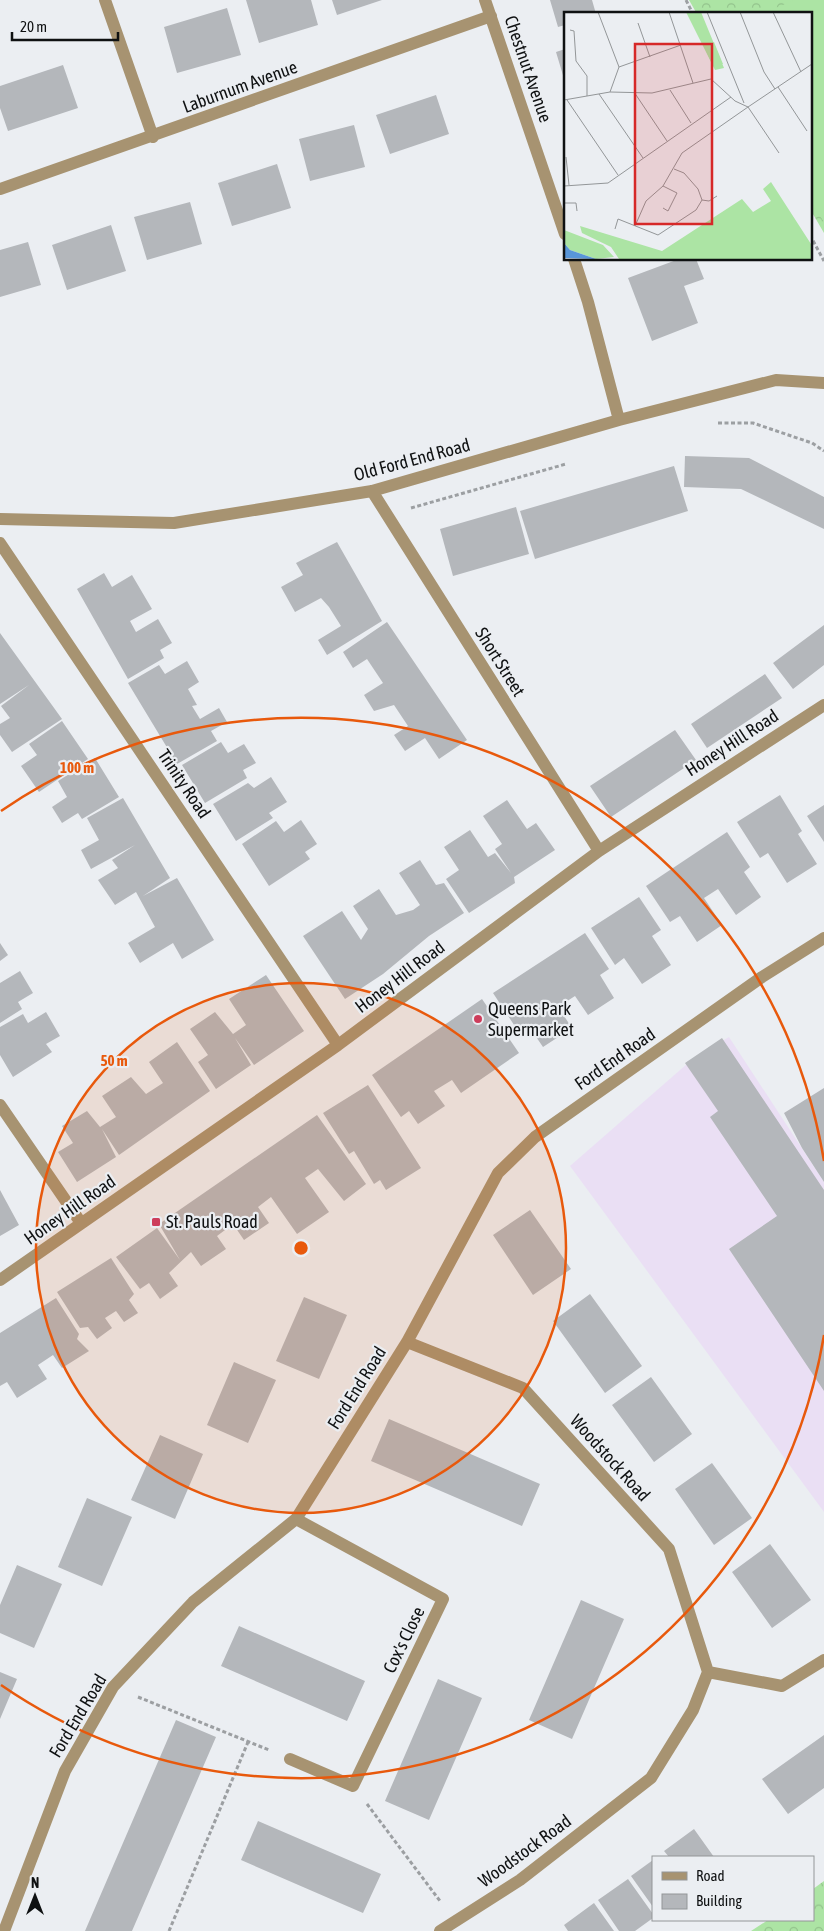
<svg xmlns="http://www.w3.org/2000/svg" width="824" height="1931" font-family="'Asap Condensed',sans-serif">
<defs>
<pattern id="forest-crowns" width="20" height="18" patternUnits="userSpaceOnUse" patternTransform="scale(1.25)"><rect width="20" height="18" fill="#ace4a4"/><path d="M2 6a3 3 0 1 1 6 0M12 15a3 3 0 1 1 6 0" fill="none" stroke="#93c38c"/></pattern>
</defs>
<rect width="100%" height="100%" fill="#ebeef2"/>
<path fill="#eadff4" d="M729,1037L824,1182V1512L570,1166L695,1057Z"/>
<path fill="url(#forest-crowns)" d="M689,0H824V233L810,209V14H697Z
M824,1881V1931H751L768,1920H813V1889Z"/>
<path fill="#ace4a4" d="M795,0H824V222L810,201V14H761Z"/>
<path fill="#b4b7bb" d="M246,0H311L318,25L259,43Z
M332,0H382L337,15Z
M550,0H592L596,14H565V25L558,27Z
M227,8L241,55L177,73L164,27Z
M565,49V82L556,52Z
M63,65L78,108L8,131L0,108V86Z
M436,95L449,134L390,154L376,115Z
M354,125L365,167L310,181L299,139Z
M277,164L291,208L232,226L218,183Z
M190,202L202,244L147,260L134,217Z
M111,225L126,271L67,290L52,245Z
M28,242L41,285L0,297V250Z
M679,259H696L704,279L684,286L698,323L652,341L628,278Z
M685,456L749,458L824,497V529L741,489L684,487Z
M674,466L688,511L535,559L520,511Z
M516,507L529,554L453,576L440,529Z
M337,542L382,621L327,655L318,640L341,626L329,607L321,598L295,612L281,587L303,575L296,563Z
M104,573L112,587L132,575L152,609L130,621L136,632L158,619L172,643L160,650L164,658L128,679L77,589Z
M387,622L467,740L439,759L425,738L405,751L394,735L408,726L394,705L374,711L364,695L383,683L367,659L353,668L343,652Z
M824,625V665L793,689L773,663Z
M0,633L62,719L12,752L0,735V724L10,718L1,706L29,685L0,704Z
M187,661L199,682L188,689L197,705L192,706L200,719L219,708L227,722L211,731L217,741L177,764L128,683L159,665L165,674Z
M765,674L782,698L707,748L691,724Z
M62,721L88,759L39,792L21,766L37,755L29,744Z
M675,730L696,760L611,817L590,786Z
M221,742L228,753L244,744L256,763L243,770L247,778L205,803L182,765Z
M95,758L119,797L82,819L78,813L62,823L52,807L67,797L58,781Z
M271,777L287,802L269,813L273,818L236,841L213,804L248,783L254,788Z
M780,795L802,831L798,834L817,864L787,883L768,853L760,858L737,822Z
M123,798L170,878L143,896L177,878L214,940L182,959L173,943L140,963L128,943L155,927L136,892L115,905L98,880L118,868L112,860L135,845L91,869L81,850L99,840L87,818Z
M507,800L527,829L536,823L555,850L514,877L515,883L469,913L446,879L459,870L444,847L470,830L488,857L495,853L511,873L495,849L502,844L483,816Z
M824,805V842L807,816Z
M301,820L317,844L305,852L310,859L269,886L242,844L276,821L284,832Z
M727,832L750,867L744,872L761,897L736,915L718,889L704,898L722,925L697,942L680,916L670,922L646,886Z
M420,860L436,885L444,883L464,913L429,936L383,974L345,999L303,936L342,911L361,940L368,929L353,906L379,889L396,915L413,910L420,905L399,873Z
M639,897L661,930L652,936L671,965L642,984L624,958L615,965L591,928Z
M585,933L609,969L600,975L614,998L588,1015L575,996L558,1007L572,1028L543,1047L530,1028L520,1034L493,993Z
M0,943L8,955L0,961Z
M20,971L33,993L18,1002L22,1009L0,1023V983Z
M266,975L304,1031L254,1065L235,1038L251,1065L216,1089L198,1062L208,1055L190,1029L215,1012L233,1034L246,1025L229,999Z
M482,999L519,1053L461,1093L452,1080L434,1091L445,1106L418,1124L409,1111L401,1117L372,1075Z
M46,1012L60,1036L46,1044L52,1052L13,1077L0,1055V1027L23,1014L28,1023Z
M722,1038L824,1190V1391L729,1249L777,1216L710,1117L718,1111L685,1063Z
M177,1042L210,1091L119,1155L102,1129L116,1157L77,1182L58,1152L73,1143L62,1126L87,1111L100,1127L116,1117L102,1096L131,1077L146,1094L163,1083L149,1062Z
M368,1085L421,1168L386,1190L380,1180L374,1184L354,1151L349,1154L323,1113Z
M824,1088V1182L802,1148L784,1113Z
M317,1115L366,1184L344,1201L318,1169L305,1178L329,1212L297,1234L271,1197L258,1207L269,1223L244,1240L233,1224L217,1236L226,1249L201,1266L191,1252L169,1273L178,1286L160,1299L149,1283L140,1289L116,1257L157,1228L180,1260L159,1224Z
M0,1190L19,1225L0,1236Z
M530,1210L571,1269L533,1295L493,1235Z
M111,1258L134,1294L129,1300L138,1313L124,1322L116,1311L105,1318L112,1328L97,1339L88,1327L80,1328L57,1292Z
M590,1294L642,1366L605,1393L553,1321Z
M304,1297L347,1315L319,1379L276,1361Z
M56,1298L79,1334L77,1339L89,1351L62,1368L53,1355L38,1365L47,1379L17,1398L7,1382L0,1386V1333Z
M234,1362L276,1380L248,1443L207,1425Z
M651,1377L692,1434L654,1462L612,1405Z
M389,1419L540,1484L522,1526L371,1461Z
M160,1435L203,1454L175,1519L131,1500Z
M712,1463L752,1518L714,1545L675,1489Z
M87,1498L132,1517L102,1586L58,1567Z
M770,1544L811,1600L772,1628L732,1572Z
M17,1565L62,1584L34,1648L0,1633V1605Z
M581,1600L624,1619L572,1739L529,1720Z
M239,1626L365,1681L347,1721L221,1666Z
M0,1672L17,1679L0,1719Z
M438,1679L482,1698L429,1820L385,1801Z
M176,1720L216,1737L132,1931H85Z
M824,1735V1788L788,1814L762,1779Z
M258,1821L381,1874L363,1913L241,1860Z
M694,1829L714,1857H669L664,1851Z
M653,1860V1907L631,1876Z
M628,1879L653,1914V1918L635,1931H619L598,1900Z
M594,1903L614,1931H568L564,1925Z"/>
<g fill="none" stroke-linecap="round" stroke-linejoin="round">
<path stroke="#9c9fa2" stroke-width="3" stroke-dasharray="4 2.5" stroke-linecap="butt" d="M686,0L693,14
M810,235L824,261
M718,423H753L812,443L824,451
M411,508L566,464
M138,1697L269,1750
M367,1804L440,1901
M169,1931L248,1742"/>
<path stroke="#a79371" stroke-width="12" d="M105,0L153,137
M485,0L565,234
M0,189L491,16
M574,259L588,302L619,420
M372,491L599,851
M0,519L174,523L372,491L619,420L776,380L824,383
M0,543L338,1045
M0,1105L81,1223
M0,1280L338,1045L599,851L824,705
M407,1342L523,1388L669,1549L708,1672L693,1710L651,1778L520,1880L440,1931
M708,1672L782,1686L824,1660
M290,1759L353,1786L443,1599L296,1519
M4,1931L65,1771L113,1687L193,1602L296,1519L407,1342L498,1173L535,1137L762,977L824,938"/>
</g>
<circle cx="301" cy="1248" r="265" fill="#e8590c" fill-opacity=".12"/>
<g fill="none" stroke="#e8590c" stroke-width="2.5">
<circle cx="301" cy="1248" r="265"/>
<path d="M824 1335A530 530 0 0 1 1 1685M1 811A530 530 0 0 1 824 1161"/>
</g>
<g fill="#cd3d5b" stroke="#ebeef2" stroke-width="2">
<circle cx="478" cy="1019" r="5"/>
<rect x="151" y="1217" width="10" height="10" rx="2.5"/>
</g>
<g text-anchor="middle" stroke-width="4.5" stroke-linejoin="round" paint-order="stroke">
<g font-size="18" fill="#0f1112" stroke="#ebeef2">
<text transform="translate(528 69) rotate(71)" y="6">Chestnut Avenue</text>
<text transform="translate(240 87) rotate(-20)" y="6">Laburnum Avenue</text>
<text transform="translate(412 460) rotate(-15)" y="6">Old Ford End Road</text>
<text transform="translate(500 662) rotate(58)" y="6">Short Street</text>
<text transform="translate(732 743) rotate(-33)" y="6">Honey Hill Road</text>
<text transform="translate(184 784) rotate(56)" y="6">Trinity Road</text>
<text transform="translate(400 977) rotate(-37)" y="6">Honey Hill Road</text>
<text transform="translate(615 1059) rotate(-35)" y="6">Ford End Road</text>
<text transform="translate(70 1210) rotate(-35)" y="6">Honey Hill Road</text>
<text transform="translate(357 1388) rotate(-58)" y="6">Ford End Road</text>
<text transform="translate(610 1458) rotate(48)" y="6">Woodstock Road</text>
<text transform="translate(404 1640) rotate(-64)" y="6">Cox's Close</text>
<text transform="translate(78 1716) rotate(-59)" y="6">Ford End Road</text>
<text transform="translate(525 1851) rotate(-36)" y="6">Woodstock Road</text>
</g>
<g font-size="18" fill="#0f1112" stroke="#ebeef2" text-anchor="start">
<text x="488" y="1015">Queens Park<tspan x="488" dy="21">Supermarket</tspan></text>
<text x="166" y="1228">St. Pauls Road</text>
</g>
</g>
<g transform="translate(564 12)">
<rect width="248" height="248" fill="#ebeef2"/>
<path d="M122,0H137L160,56L151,58ZM207,170L247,232V247H55L47,235L18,221L16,214L98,239L178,187L189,200L207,189L199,177ZM0,218L39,233L50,245L32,247L6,238L0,231Z" fill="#ace4a4"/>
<path d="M150,30L159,52L149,54L140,34Z" fill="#ace4a4"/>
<path d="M0,231L6,238L32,247L0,246Z" fill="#5996d8"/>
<path fill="none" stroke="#939698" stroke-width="1" d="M34,0L55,55L46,80M105,0L129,71M143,0L180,91M176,0L200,60L211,77M209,0L237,60M74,11L86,45M6,18L10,19L12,49L23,64V84M55,55L117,33M214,75L243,119M106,78L127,111M70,80L103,129M35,82L79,146M0,88L46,80L88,81L147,67L171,89L184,95L248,52M3,88L54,163M2,145L5,173M0,174L44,171L167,85M138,188L145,189L153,184M0,191H12L13,199M99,196L104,199L113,181L99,174M71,214L82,189L99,174L118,141L184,95L215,141M51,217L54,207L94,223L132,198L138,188L134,177L120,161L110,157"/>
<path fill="#d62828" fill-opacity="0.15" stroke="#d62828" stroke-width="2.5" d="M71,32H148V212H71Z"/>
<rect width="248" height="248" fill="none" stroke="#0f1112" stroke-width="2.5"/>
</g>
<circle cx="301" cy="1248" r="8" fill="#e8590c" stroke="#ebeef2" stroke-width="2.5"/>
<g font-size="15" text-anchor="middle" font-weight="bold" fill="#e8590c" stroke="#ebeef2" stroke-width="4.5" stroke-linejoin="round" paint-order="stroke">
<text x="77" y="773">100 m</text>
<text x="114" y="1066">50 m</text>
</g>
<rect x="652" y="1856" width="162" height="65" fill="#ebeef2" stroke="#939698"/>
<rect x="662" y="1872" width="25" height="8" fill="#a79371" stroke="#939698"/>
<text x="696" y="1881" font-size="15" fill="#0f1112">Road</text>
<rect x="662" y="1894" width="25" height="15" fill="#b4b7bb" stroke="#939698"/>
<text x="696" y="1906" font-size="15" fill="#0f1112">Building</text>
<g transform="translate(35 1896)" stroke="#ebeef2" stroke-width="4" paint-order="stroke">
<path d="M0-4L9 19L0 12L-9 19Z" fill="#0f1112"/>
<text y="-8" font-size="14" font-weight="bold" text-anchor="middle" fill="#0f1112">N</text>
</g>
<path d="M12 32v8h106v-8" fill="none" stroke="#0f1112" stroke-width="2.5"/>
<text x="20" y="32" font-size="15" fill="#0f1112" stroke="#ebeef2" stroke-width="4" paint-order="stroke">20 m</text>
</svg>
